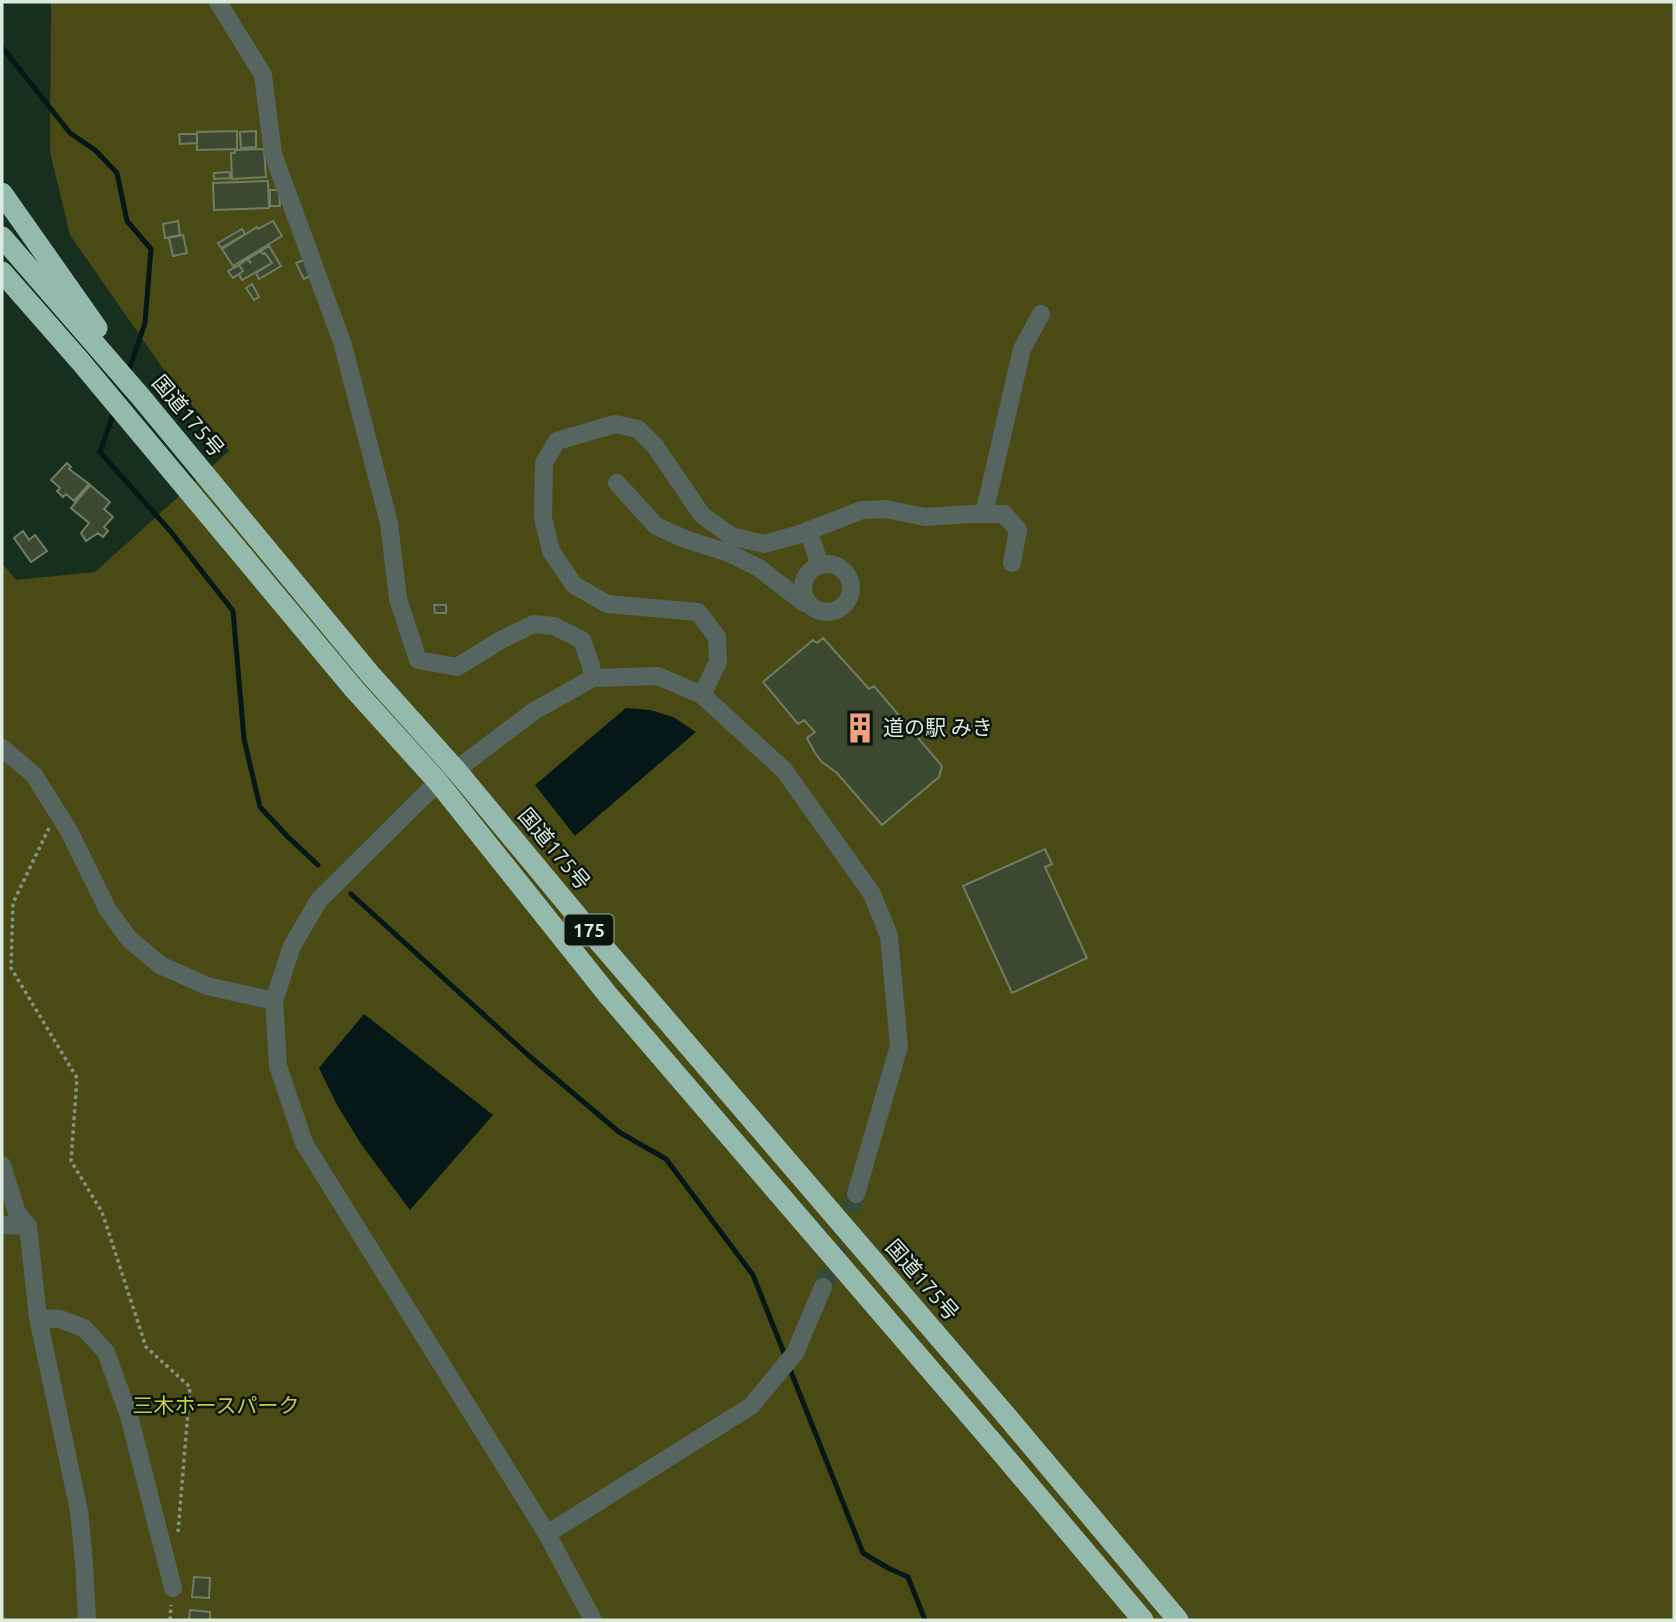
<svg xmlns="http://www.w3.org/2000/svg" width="1676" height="1622" font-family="Ubuntu,'Noto Sans JP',sans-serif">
<rect width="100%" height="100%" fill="#172f1f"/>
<path fill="#4a4b14" d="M51,2H1674V1620H2V563L16,580L95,572L229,451L166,373L70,235L50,152Z"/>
<path fill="#051717" d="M626,708L650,710L673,717L696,732L575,836L535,785Z
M364,1014L493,1115L410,1210L361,1144L337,1105L319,1068Z"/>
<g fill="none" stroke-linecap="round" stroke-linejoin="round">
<path stroke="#051717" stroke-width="5" d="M2,47L70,133L95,150L117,173L127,221L151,249L145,323L128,373
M114,412L100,452L171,532L233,611L244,739L260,807L288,837L318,865
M351,894L528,1055L619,1132L666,1159L753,1275L786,1358
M789,1367L863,1553L888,1568L908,1577L925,1620"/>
</g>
<path fill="#3c4930" stroke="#6f7e63" stroke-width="2" d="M237,131V149L197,150V132Z
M256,131V147L241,148L240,132Z
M179,134H197V143L180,144Z
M264,149L266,177L232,179L231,153H235V150Z
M230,172V178L214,179V173Z
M268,181L269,208L214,210L213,183Z
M270,190H279L280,206H270Z
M178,221L180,235L165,238L163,224Z
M273,221L282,236L233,266L222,249L257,227L258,229Z
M242,229L245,234L221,248L218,243Z
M183,235L187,253L173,256L169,238Z
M269,246L281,266L259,279L256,273L272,263L265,253L263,254L261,251Z
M261,251L263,254L265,253L272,263L242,280L239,274L243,271L239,265L247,259L251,263L248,259Z
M304,260L312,275L304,279L296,263Z
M239,265L243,271L233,278L228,271Z
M252,284L259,297L254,300L246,288Z
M67,463L71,467L69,469L89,484L74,501L66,494L63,497L57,491L60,488L51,480Z
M90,485L110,502L104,509L113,517L104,527L108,531L103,537L98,533L86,541L81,533L89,523L71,508Z
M23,531L29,540L35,535L47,551L31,562L14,538Z
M434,605H446V613H435Z
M823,638L869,689L874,686L942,766L939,777L882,825L837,773L822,762L815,753L807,738L815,732L804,720L798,724L763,682L813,640L817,643Z
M1045,849L1052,864L1045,867L1087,958L1012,993L963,886Z
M194,1577L210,1578L209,1598L192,1597Z
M190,1610L210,1612V1620H189Z"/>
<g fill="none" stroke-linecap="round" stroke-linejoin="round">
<path stroke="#344b3c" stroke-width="18" stroke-dasharray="18 9" stroke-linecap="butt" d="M823,1287L856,1194"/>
<path stroke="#829587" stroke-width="3.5" stroke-dasharray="3.5 3.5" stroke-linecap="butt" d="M49,828L13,903L11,968L77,1078L71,1161L102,1212L146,1347L190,1387L178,1532
M170,1620L171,1605"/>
<path stroke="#576561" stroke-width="18" d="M218,2L263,75L273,154L343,345L389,523L398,599L418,660L457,667L501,640L534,624L554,626L582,640L591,666L593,678
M617,483L656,526L685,539L729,553L759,568L803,602L810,605
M984,514L1022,349L1041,314
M808,530L820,565
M803 588a24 24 0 1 1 48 0a24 24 0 1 1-48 0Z
M702,695L718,662L717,637L698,612L607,604L574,585L551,551L543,518L544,463L557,441L615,424L638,429L655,446L702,515L731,536L764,544L800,534L862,510L886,509L925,517L970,514H1004L1018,530L1012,563
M2,748L34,775L69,831L108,910L129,939L160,965L207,986L274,1001
M456,770L534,711L593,678L658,676L702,695L784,770L872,894L889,936L899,1046L856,1194
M438,782L319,900L292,946L274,1001L278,1066L304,1143L547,1534L593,1620
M2,1165L17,1213L28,1226L38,1318L79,1511L84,1562L87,1620
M2,1225L28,1226
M38,1318L60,1319L84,1328L106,1352L129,1416L173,1588
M547,1534L751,1406L795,1353L823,1287"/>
<path stroke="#94b9ad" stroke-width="21" d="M2,193L97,328
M2,237L140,396L370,674L456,770L583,923L1004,1413L1178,1620
M2,272L80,361L354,689L438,782L608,995L995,1445L1143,1620"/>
</g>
<defs>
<g id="building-bare" transform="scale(2.415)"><path d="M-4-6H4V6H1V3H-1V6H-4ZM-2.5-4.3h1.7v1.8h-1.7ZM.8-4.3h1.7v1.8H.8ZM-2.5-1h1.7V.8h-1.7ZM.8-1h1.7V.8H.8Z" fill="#f1a17d" stroke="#0a150d" stroke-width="2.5" paint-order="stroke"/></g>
</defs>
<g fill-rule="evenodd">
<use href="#building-bare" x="860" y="728"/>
</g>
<g text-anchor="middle" stroke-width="5" stroke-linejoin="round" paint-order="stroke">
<rect fill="#0a150d" stroke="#9ca99f" stroke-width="2" x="564.5" y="914.5" width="49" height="31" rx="5"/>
<g font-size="19" font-weight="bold" fill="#dbe9de">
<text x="589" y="937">175</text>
</g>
<g font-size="21" fill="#dbe9de" stroke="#0a150d">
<text transform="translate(188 416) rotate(50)" y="7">国道175号</text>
<text transform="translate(554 849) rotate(50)" y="7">国道175号</text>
<text transform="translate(922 1280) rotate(49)" y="7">国道175号</text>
</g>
<g font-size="21" fill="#dbe9de" stroke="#0a150d" text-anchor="start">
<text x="883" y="735">道の駅 みき</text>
</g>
<g font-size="21" fill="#cacb40" stroke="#0a150d">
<text x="216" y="1413">三木ホースパーク</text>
</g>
</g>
<rect width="1676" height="1622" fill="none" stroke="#dbe9de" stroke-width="7"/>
</svg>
